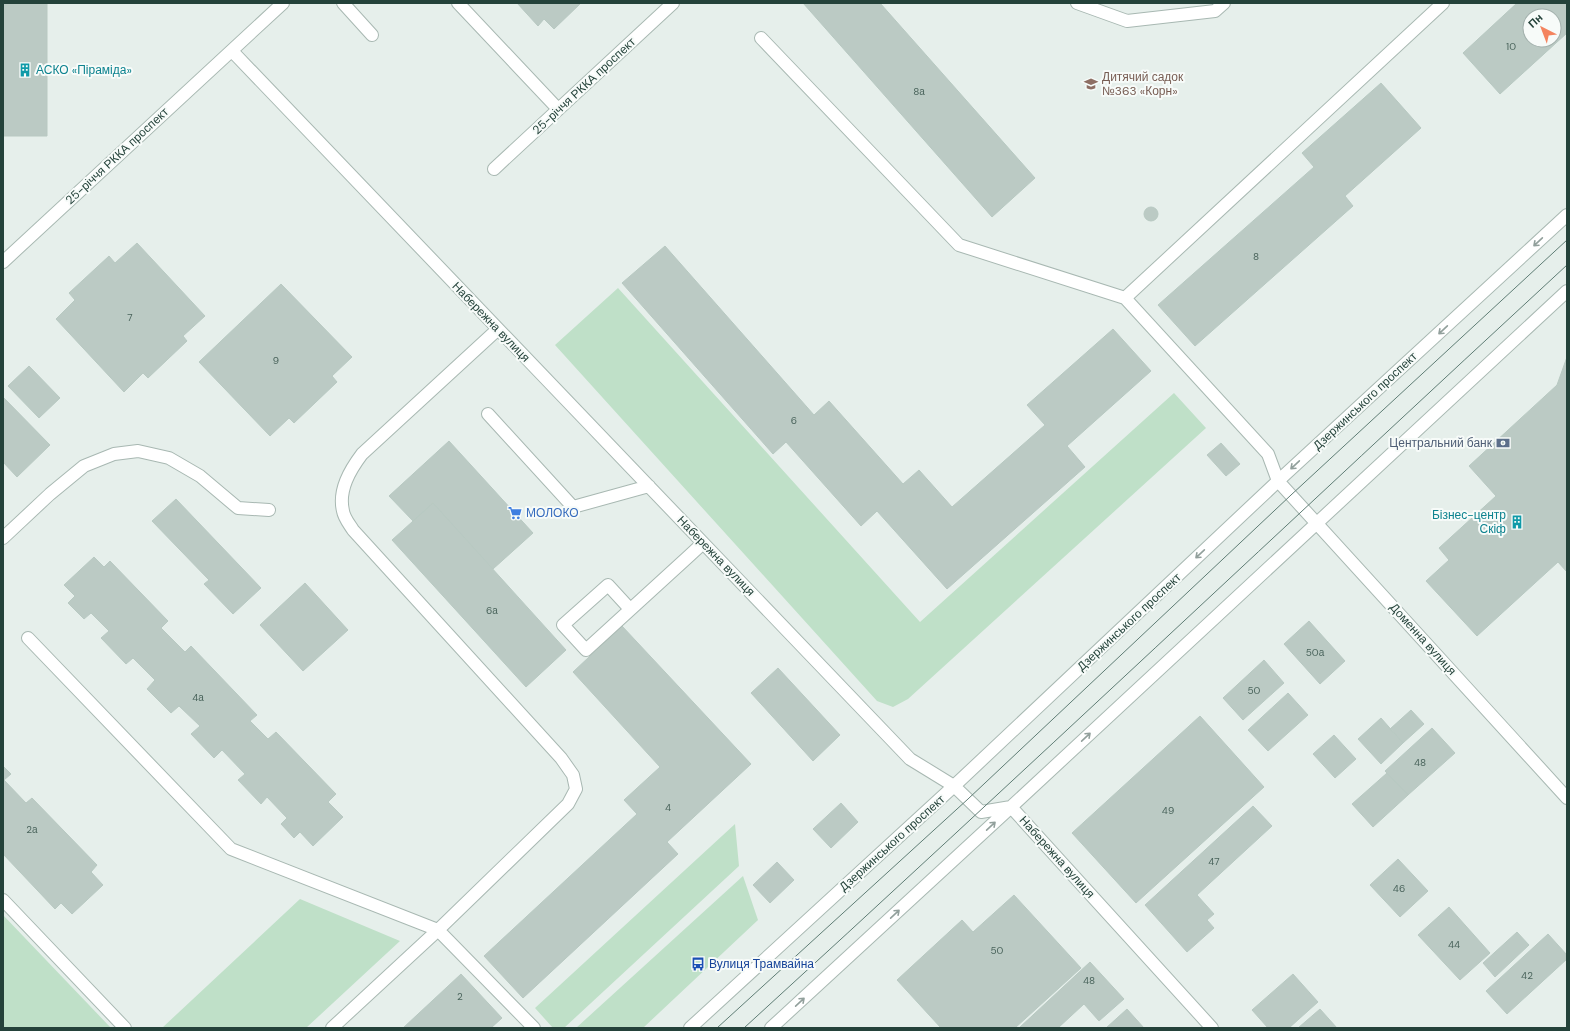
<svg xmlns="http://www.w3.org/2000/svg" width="1570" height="1031" font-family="'DM Sans',sans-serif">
<rect width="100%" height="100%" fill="#e6efeb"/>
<path fill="#bfe0c8" d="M618,288L920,622L1174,393L1206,428L908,699L893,707L877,701L555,345Z
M735,824L739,866L564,1028H553L535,1008Z
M743,876L758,920L643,1028H576Z
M300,899L400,941L306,1028H162Z
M3,915L111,1028H3Z"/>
<path fill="#bbcac4" stroke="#b8c9c2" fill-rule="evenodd" d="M3,3H47V136H3Z
M517,3H581L554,29L544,19L538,26Z
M803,3H880L1035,178L992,217Z
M1517,3H1567V33L1500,94L1463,53ZM1530,16H1554V40H1530Z
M1381,83L1421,128L1345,196L1353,206L1195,346L1158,305L1314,167L1302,153Z
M1144 214a7 7 0 1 1 14 0a7 7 0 1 1-14 0Z
M137,243L205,316L183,336L187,341L148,378L143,373L124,392L56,319L75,300L69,293L109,256L115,263Z
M665,246L814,415L829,401L903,484L919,470L952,507L1045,425L1027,405L1113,329L1151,371L1067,446L1085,467L947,589L877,511L861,526L786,442L773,454L622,283Z
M281,284L352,357L332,376L337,382L294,423L289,418L270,436L199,362Z
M1567,357V572L1558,562L1477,636L1426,581L1449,560L1439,548L1496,496L1469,466L1557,385Z
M29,366L60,398L39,418L8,386Z
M3,397L50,445L17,477L3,462Z
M449,441L533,533L493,569L433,503L413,521L389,496Z
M1221,443L1240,464L1226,476L1207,455Z
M176,499L261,588L233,614L204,584L209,580L152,521Z
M433,503L566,650L526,687L392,540Z
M94,557L104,567L110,561L168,621L161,628L185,652L191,646L257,715L250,721L268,739L276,732L336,794L328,802L343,817L313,846L300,832L294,838L281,824L287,818L267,797L261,804L238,780L245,774L222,750L214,758L191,734L200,726L179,706L171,713L147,689L155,680L133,658L126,664L101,638L109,631L91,613L84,619L68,603L75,596L64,585Z
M305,583L348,630L303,671L260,625Z
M1309,621L1345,661L1320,684L1284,644Z
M622,626L751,764L667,842L678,854L523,998L484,956L637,814L624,800L660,767L573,672Z
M1264,660L1284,683L1243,720L1223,698Z
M778,668L840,735L813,761L751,693Z
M1288,693L1308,715L1268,751L1248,730Z
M1411,710L1424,724L1403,743L1390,729Z
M1200,716L1264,787L1136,903L1072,833Z
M1381,718L1403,743L1381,764L1358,739Z
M1432,728L1455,753L1408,795L1385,771Z
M1334,735L1356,759L1335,778L1313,754Z
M3,766L11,774L4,780L26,803L32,798L97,865L91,872L103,885L72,914L61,903L55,909L3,854Z
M1387,773L1408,795L1373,827L1352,804Z
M841,803L858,822L831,848L813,829Z
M1253,806L1272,826L1197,895L1214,914L1207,920L1214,928L1187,952L1145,905Z
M1398,859L1428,891L1400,917L1370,885Z
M777,862L794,880L770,903L753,885Z
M1014,895L1081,968L1015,1028H941L897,980L962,920L973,932Z
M1449,907L1490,953L1460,980L1418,935Z
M1517,932L1529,945L1495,977L1483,963Z
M1548,934L1567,955V959L1507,1014L1486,991Z
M1090,962L1124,999L1099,1021L1084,1004L1058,1028H1019Z
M461,974L502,1018L491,1028H403Z
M1293,974L1318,1002L1289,1028H1268L1252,1010Z
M1127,1009L1144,1028H1106Z
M1320,1009L1337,1028H1298Z"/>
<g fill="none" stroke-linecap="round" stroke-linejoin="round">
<g stroke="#a8b8b2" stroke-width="14">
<path id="minor" d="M343,3L372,35
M458,3L558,109
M1077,3L1127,21L1215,11L1224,3
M1443,3L1125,298L1268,454L1278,481L1567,798
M761,38L959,245L1125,298
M232,51L910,759L954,786L981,812L1011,807L1212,1028
M494,169L673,3
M3,262L283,3
M498,329L362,454C350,470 338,490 343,511C344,518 350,525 353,530L561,758L573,775L576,789L568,804L438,930L534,1028
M488,414L573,507L649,486
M3,538L50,494L84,466L114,454L138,451L169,458L200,476L238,508L269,510
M630,609L608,585L563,625L586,650L689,556L703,543
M28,638L231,849L438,930L332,1028
M3,900L125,1028
M690,1028L954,786L1278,481L1567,215
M771,1028L1011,807L1567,291"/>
</g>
<use href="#minor" stroke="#fff" stroke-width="12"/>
<path stroke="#5f7d75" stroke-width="1" d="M717,1028L968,799L1291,495L1567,240
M744,1028C1020,776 1292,519 1567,265"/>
</g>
<defs><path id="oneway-shaft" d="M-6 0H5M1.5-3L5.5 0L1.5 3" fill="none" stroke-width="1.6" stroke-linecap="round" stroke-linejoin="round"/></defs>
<g stroke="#92a09c">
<use href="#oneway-shaft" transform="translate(1538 242) rotate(137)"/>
<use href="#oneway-shaft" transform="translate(1443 330) rotate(137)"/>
<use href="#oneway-shaft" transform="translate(1295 465) rotate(137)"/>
<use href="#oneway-shaft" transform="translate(1200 554) rotate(137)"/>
<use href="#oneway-shaft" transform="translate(1086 737) rotate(-43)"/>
<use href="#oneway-shaft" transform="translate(991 826) rotate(-43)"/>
<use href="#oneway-shaft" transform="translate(895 914) rotate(-43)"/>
<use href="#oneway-shaft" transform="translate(800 1002) rotate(-43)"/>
</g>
<defs>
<g id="building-bare" transform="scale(1.08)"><path d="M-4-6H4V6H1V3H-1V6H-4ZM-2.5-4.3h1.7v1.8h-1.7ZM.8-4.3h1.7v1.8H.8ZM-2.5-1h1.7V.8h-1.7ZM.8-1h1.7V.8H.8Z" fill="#0f9aa8" stroke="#f7fbf9" stroke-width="2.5" paint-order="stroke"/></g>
<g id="school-bare" transform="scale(1.08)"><path d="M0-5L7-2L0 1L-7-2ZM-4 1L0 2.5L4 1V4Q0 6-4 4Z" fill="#8d6e63" stroke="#f7fbf9" stroke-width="2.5" paint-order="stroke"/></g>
<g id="bank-bare" transform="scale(1.08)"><path d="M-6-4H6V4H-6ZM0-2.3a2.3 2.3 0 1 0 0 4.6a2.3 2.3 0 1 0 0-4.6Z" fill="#5c6f8a" stroke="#f7fbf9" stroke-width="2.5" paint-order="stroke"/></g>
<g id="supermarket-bare" transform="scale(1.08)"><path d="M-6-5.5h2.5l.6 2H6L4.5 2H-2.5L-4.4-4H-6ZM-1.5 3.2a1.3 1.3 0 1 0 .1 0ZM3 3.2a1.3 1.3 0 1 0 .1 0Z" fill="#3f7fe0" stroke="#f7fbf9" stroke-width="2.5" paint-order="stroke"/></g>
<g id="bus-bare" transform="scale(1.08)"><path d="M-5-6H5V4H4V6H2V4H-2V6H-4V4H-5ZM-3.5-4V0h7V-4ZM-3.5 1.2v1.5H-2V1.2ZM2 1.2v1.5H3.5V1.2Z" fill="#1a4fb4" stroke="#f7fbf9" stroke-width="2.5" paint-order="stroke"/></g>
</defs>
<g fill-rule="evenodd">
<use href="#building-bare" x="25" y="70"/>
<use href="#school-bare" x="1091" y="84"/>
<use href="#bank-bare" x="1503" y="443"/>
<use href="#supermarket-bare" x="515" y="513"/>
<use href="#building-bare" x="1517" y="522"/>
<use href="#bus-bare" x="698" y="964"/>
</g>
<g text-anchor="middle" stroke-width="4" stroke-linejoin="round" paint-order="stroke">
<g font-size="10" fill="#4a645c">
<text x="1511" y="50">10</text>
<text x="919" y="95">8а</text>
<text x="1256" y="260">8</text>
<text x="130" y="321">7</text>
<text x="276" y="364">9</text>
<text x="794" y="424">6</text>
<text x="492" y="614">6а</text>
<text x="1315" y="656">50а</text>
<text x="1254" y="694">50</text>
<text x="198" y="701">4а</text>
<text x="1420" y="766">48</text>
<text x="668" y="811">4</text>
<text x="1168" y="814">49</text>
<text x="32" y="833">2а</text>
<text x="1214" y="865">47</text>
<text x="1399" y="892">46</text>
<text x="1454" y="948">44</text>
<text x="997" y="954">50</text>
<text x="1527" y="979">42</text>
<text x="1089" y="984">48</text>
<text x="460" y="1000">2</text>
</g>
<g font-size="12" fill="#0d838f" stroke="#f7fbf9" text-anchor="start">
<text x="36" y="74">АСКО «Піраміда»</text>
<text x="1506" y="519" text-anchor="end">Бізнес-центр<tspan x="1506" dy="14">Скіф</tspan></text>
</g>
<g font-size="12" fill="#785e54" stroke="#f7fbf9" text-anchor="start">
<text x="1102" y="81">Дитячий садок<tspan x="1102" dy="14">№363 «Корн»</tspan></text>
</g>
<g font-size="12" fill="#24423a" stroke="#f7fbf9">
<text transform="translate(584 86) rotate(-43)" y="4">25-річчя РККА проспект</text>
<text transform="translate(117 156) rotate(-43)" y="4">25-річчя РККА проспект</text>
<text transform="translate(491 322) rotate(46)" y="4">Набережна вулиця</text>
<text transform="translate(1365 401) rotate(-43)" y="4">Дзержинського проспект</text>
<text transform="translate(716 556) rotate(46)" y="4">Набережна вулиця</text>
<text transform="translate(1129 622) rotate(-43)" y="4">Дзержинського проспект</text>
<text transform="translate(1423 639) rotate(48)" y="4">Доменна вулиця</text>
<text transform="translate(892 843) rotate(-42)" y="4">Дзержинського проспект</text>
<text transform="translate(1057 857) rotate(48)" y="4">Набережна вулиця</text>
</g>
<g font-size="12" fill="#4e5e75" stroke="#f7fbf9" text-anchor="end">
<text x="1492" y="447">Центральний банк</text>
</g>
<g font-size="12" fill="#366cbe" stroke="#f7fbf9" text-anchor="start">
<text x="526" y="517">МОЛОКО</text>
</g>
<g font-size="12" fill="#164399" stroke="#f7fbf9" text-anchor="start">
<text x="709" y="968">Вулиця Трамвайна</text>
</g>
</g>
<rect width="1570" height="1031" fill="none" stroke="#24423a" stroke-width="8"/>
<g transform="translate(1542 28) rotate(318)"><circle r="19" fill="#f7fbf9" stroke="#a3b1ad"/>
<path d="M0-3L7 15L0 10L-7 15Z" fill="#f4845f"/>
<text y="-6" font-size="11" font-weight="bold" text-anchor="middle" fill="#24423a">Пн</text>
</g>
</svg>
